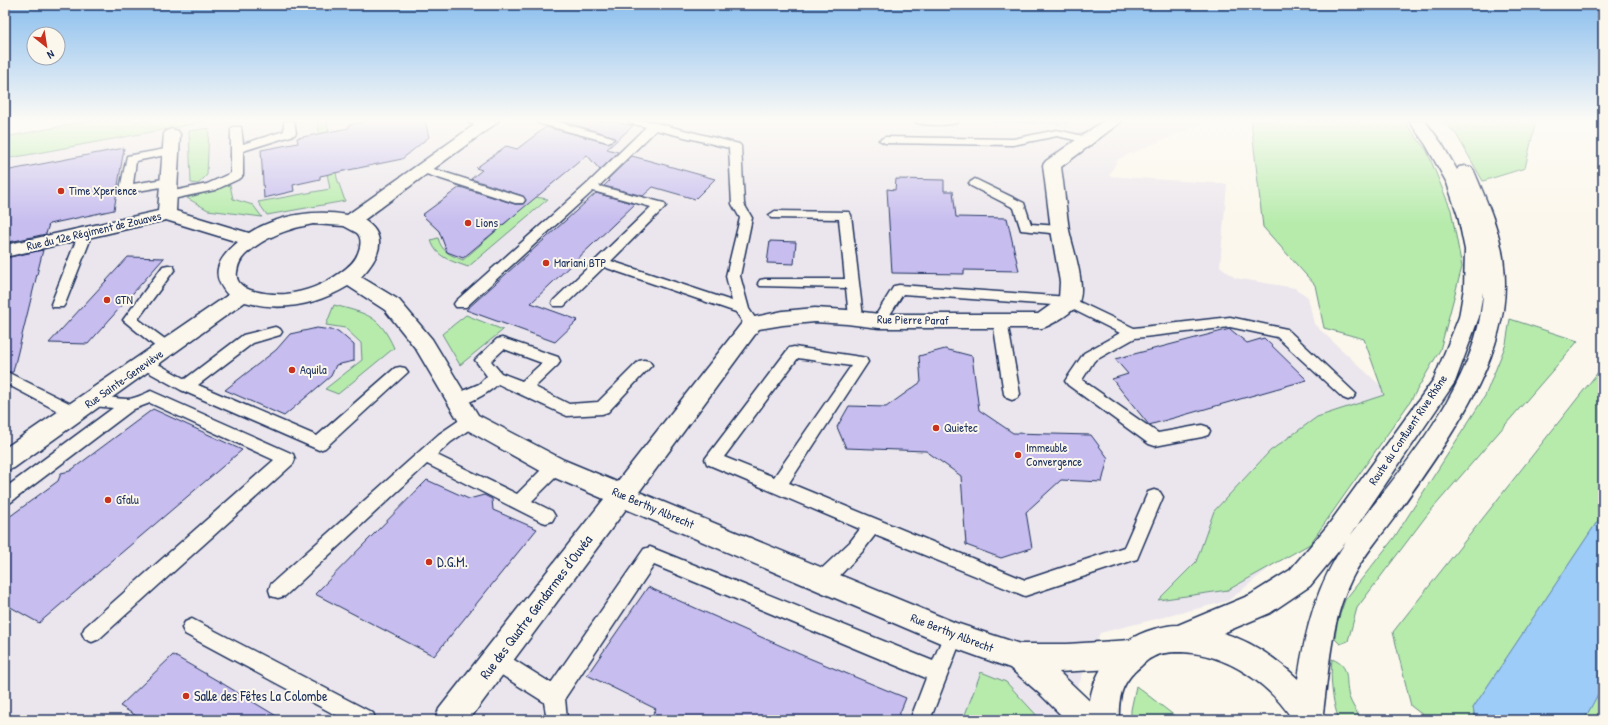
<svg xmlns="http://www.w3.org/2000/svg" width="1608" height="725" font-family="'Patrick Hand',sans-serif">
<rect width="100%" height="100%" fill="#fbf7ec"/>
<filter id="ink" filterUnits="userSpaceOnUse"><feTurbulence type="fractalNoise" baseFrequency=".025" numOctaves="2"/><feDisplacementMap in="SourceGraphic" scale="8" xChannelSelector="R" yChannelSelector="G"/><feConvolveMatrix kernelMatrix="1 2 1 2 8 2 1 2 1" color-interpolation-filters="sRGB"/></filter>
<g filter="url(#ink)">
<path fill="#ebe6ed" d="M210,121H1208L1118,159L1109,176L1227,184L1220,266L1235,278L1295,288L1308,297L1314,324L1396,400L1299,544L1228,601L1100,633L1064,720H5V159Z"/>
<path fill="#b7ebac" stroke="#698d85" d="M89,121H210L5,159V137Z
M317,121H327L337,178L345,201L267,215L258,202L330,189Z
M1251,121H1404L1427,151L1451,210L1462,267L1440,350L1410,402L1310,544L1228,590L1158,600L1196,562L1214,511L1270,451L1317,417L1384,395L1364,339L1324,328L1315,285L1263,227Z
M1443,121H1536L1525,168L1483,181L1456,134Z
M209,128L207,175L198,184L191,183L189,131Z
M230,185L233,199L253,205L262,217L208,210L187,198Z
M535,197L548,199L468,267C452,261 436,258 431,240L438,238C442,252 450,255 463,260Z
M334,305C368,314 379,315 394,348L338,394L325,389L362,360L361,343L345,328L326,325Z
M466,315L503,330L460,365L442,334Z
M1510,319L1578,341L1427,515L1357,608L1348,641L1340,644L1335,639L1337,623L1345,600L1394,538L1485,396L1506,344Z
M1603,366V513L1473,708L1476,720H1429L1411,706L1393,632Z
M1332,659C1352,667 1344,679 1349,697C1352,705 1357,712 1361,720H1339C1332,701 1330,679 1332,659Z
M981,672L1006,682L1041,720H963Z
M1603,685V720H1584Z
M1136,686L1180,720H1131V710Z"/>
<path fill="#9dccf8" stroke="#698dba" d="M993,121H1067L1068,124L993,122Z
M1603,513V685L1584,720H1476L1473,708Z"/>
<path fill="#c7bdef" stroke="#1b2f5e" d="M367,121H425L429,137L402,159L320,176V179L293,185L294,191L264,198L261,150L298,143L297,138L349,128V125Z
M561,121H612L633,126L607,149L618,152L600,170L587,155L463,258L447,252L439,231L422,215L460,187L515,204H523L526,201L523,196L471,179L482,170L476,168L506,146L517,149L546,127L608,143L615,139L612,136Z
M124,148L114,210L49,224L46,234L5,243V171Z
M632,156L665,165L715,179L695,199L653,187L643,196L604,186L609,181L608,179Z
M896,179L944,180V191H953L956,217L1007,218L1019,271L964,270V274L892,273L887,189L895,190Z
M596,193L635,204L531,303L578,320L555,342L466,310Z
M770,241L796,242L794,264L767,263Z
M43,250L13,372H10L5,370V258Z
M128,257L164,258L88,344L49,343Z
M317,328L338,331L354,345V361L336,365L331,376L284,416L225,390L276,350L290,334Z
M1230,329L1247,343L1264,338L1307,380L1149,425L1112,379L1128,374L1115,359Z
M945,349L972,356L979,410L1013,433L1091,435L1108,458L1102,482L1061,480L1026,512L1032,548L1001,558L966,545L961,476L926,451L846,448L837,427L849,406L886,407L921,382L919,356Z
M153,409L242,450L39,623L5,604V520L58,481L61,473L70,471Z
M427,480L469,499L484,495L492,499L493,510L537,529L434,656L315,594Z
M648,587L804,656L906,698L897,720H649L656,709L587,675Z
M173,655L225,685L283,720H143L120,706Z"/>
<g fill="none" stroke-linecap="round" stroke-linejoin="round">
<g stroke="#1b2f5e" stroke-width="3">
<path id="service" d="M284,121H294L296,133L294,135L243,151V175L241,178L215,190L168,200L162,196L164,193L207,184L231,173V129L233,127H241L243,144L284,131Z
M468,121H485L492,125L486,128L469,123Z
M537,121H555L612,137L614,139L608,142L538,123Z
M629,121H648L739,144L741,146L744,204L752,218L740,276L749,309L759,324L757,327C745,331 742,320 736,312L604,267L564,306H554L552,303L554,300L651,207L593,191L466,307H456L454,304L456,301L587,184L646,127L630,123ZM656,130L729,148L732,204L740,218L726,276L732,301L611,261L666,206L664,203L599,186Z
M914,121H959C955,126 918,126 914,121Z
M1057,130L1092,138L1094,140L1088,143L1057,136L1013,145L885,143L879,140L885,137L1013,139Z
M171,148L177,151L175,153L136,161L133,184L169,178L173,179L175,182L173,185L126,193L122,192L120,189L127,156Z
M421,165L523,197L525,200L523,203H515L417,171L415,169Z
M975,179L1024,203L1031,224L1060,226L1066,230L1060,234L1021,230L1014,208L971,186L969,183Z
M775,211L849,212L851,215L863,317L861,320L856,322L851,320L849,317L846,288L760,286L758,283L760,280L765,279H845L839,219L771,218L769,215Z
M83,229L89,233V243L65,304L63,307H53L51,304L75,243L77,233Z
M168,265L173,266L175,269L138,319L173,345L175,349L173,353L168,354L163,353L123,320L163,266Z
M899,285L1069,297L1134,328L1230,317L1282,328L1287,329L1356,394L1353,398L1348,400L1343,398L1277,337L1230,327L1135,338L1094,361L1082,380L1158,433L1202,425L1208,427L1210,431L1208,435L1202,437L1155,446L1149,444L1068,385L1065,381L1084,353L1120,333L1066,306L903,294L884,324L879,326L874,324L872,321L874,318L894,286Z
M1000,316L1005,318L1007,321L1020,394L1017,398L1012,400L1007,398L1004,394L993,321L995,318Z
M275,327L280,329L282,332L280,335L253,343L198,385L317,436L395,368L400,367L405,368L408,372L325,448L319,450L181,390L141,368L138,364L141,360L146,359L151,360L185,379L243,335Z
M502,338L558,357L560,361L558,365L535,387L569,404L598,402L639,361L644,360L649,361L652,365L608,412L602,414L567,416L498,384C489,393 464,408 451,404L449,400L451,396L479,384L487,376L475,360L497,339ZM504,349L542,363L522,381L501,373L491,361Z
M794,347L861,357L866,358L868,362L789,483L1025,580L1124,547L1148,492L1154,490L1160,492L1163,497L1137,559L1025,596L875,535L862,552L829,587L822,589L815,587L813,581L815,575L850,542L860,529L707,464L705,459L789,348ZM798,358L851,366L774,477L724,457Z
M5,371L81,409L83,413L81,417L75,419L69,417L5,383Z
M151,391L293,454L295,459L293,464L99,639L92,642L85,639L82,633L85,627L274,460L150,403L134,409L11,502L5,504V488L113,408L85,405L83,401L85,397C99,393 113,399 127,399C134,399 144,394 151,391Z
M470,415L476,417L478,421L476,425L451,442L437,455L517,494L549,462L555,460L561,462L563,467L561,472L532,501L552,511L555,516L552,521L546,523L540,521L427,464L285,596L278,598L271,596L269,590L271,584L439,434L464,417Z
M650,547L933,661L946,629L953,626L960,629L963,635L930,720H910L926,678L654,565L565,698L567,720H547L544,702L489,667L486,660L489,653L496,651L503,653L551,683L644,549Z
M192,619L373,713L376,720H345L185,634L182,628L185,622Z"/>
</g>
<g stroke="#1b2f5e" stroke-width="3">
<path id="minor" d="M480,121H499L364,220C390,237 378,259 361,277L399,300L432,339L478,415L564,460L617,482L745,319L783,311L815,308L847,310L879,314H1038L1059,299L1060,282L1051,230L1043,165L1046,161L1103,121H1122L1061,167C1064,188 1066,209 1069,230C1073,249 1086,284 1079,302C1076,311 1050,326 1042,328H879L847,324L815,322L783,325L759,329L639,492L956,623L1020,644H1067L1131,640L1141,644L1146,654L1141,664L1131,668L1059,672L1098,709L1102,720H1066L1040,694L1010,668L943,644L626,509L469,720H435L439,709L604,499L546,474L462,427L416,349L385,310L348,286C316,305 281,312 245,302L14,468L5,471V448L228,295C209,274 218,259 238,242L166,220L5,257V245L158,211L164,134L166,131L172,129L178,131L180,134L176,211L249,233C277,215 315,209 347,215ZM313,224L344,226L357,233C362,238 361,246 358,253C355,262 347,268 340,273C325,284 305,292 286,294C272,295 233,293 237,272C238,265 240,260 245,255C264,237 287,229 313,224Z"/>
</g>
<g stroke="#1b2f5e" stroke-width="3">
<path id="primary" d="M1409,121H1425L1442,144L1457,170L1459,167L1465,166L1471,167L1474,171C1487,202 1501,232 1504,266C1514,355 1447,441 1399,511C1383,534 1363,555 1351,580C1331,621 1329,669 1323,713L1326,720H1293C1269,683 1227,654 1182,652C1173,652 1161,652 1153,657C1148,659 1144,663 1141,666C1122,681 1118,697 1119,720H1089C1087,677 1112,641 1154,629C1162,627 1169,625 1178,625L1250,595L1290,570L1329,524L1434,379L1459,317L1464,288L1465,250L1458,216L1447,183L1426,145ZM1483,292C1479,384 1402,466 1350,536L1455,382L1479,317ZM1346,542C1317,583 1305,630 1298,679C1277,659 1251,641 1223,633L1270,613L1310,586Z"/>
</g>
<use href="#service" fill="#fbf7ec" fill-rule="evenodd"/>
<use href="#minor" fill="#fbf7ec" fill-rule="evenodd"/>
<use href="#primary" fill="#fbf7ec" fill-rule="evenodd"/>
</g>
</g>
<linearGradient id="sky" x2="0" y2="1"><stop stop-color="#8abeee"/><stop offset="0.54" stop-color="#fdfbf6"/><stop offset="1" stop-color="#fdfbf6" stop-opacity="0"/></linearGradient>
<rect width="1608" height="223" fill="url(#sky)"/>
<g fill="#c8321e" stroke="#fbf7ec" stroke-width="1.5">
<circle cx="61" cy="191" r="4"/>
<circle cx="468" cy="223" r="4"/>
<circle cx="546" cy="263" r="4"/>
<circle cx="107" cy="300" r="4"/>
<circle cx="292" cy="370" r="4"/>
<circle cx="936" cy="428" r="4"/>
<circle cx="1018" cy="455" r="4"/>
<circle cx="108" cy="500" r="4"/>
<circle cx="429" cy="562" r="4"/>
<circle cx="186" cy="696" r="4"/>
</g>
<g text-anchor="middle" stroke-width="4" stroke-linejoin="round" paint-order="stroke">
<g font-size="12" fill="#1b2f5e" stroke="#fbf7ec" text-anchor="start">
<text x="69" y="195">Time Xperience</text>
<text x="476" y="227">Lions</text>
<text x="554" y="267">Mariani BTP</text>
<text x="115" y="304">GTN</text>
<text x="300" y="374">Aquila</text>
<text x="944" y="432">Quietec</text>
<text x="1026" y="452">Immeuble<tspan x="1026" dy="14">Convergence</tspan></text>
<text x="116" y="504">Gfalu</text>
</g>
<g font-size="12" fill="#1b2f5e" stroke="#fbf7ec">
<text transform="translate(94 231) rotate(-13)" y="4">Rue du 12e Régiment de Zouaves</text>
<text transform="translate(913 320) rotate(1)" y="4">Rue Pierre Paraf</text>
<text transform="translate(124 379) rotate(-35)" y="4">Rue Sainte-Geneviève</text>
<text transform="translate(1408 430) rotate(-56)" y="4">Route du Confluent Rive Rhône</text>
<text transform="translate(653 508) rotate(23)" y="4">Rue Berthy Albrecht</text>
<text transform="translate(952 633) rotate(21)" y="4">Rue Berthy Albrecht</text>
</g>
<g font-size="14" fill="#1b2f5e" stroke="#fbf7ec" text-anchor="start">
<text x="437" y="567">D.G.M.</text>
<text x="194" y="701">Salle des Fêtes La Colombe</text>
</g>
<g font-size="14" fill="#1b2f5e" stroke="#fbf7ec">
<text transform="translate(536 607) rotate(-53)" y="5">Rue des Quatre Gendarmes d'Ouvéa</text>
</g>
</g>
<rect width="1608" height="725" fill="none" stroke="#fbf7ec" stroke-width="20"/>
<rect x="10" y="10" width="1588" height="705" fill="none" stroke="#1b2f5e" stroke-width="1.5" filter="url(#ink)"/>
<g transform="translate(46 46) rotate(150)"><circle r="19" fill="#fbf7ec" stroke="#a1a7b3"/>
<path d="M0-3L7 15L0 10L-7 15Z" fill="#c8321e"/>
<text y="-6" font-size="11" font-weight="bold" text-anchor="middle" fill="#1b2f5e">N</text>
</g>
</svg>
